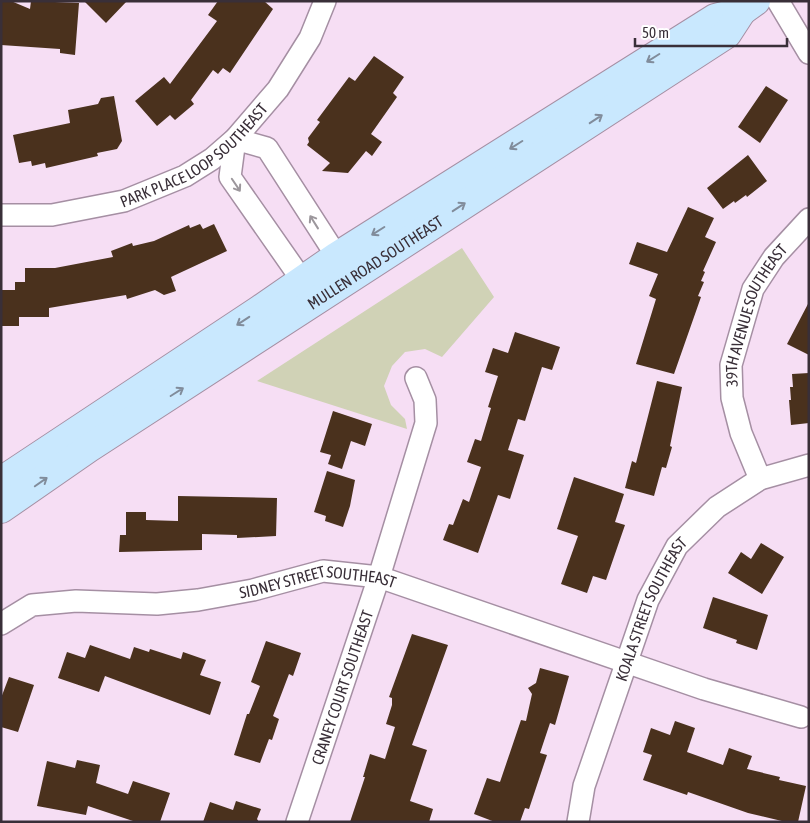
<svg xmlns="http://www.w3.org/2000/svg" width="810" height="823" font-family="'Asap Condensed',sans-serif">
<rect width="100%" height="100%" fill="#f6def4"/>
<path fill="#d0d2b6" d="M462,248L494,297L442,357L425,349L405,352L392,366L384,386L391,405L405,419L407,429L257,381Z"/>
<path fill="#4a311d" d="M1,1H11L30,9L31,1L79,3L75,55L60,53V49L1,45Z
M84,1H127L106,23Z
M218,1H264L273,9L230,73L223,68L218,74L213,70L191,100L194,104L175,120L170,115L157,126L135,101L164,77L170,84L217,21L208,15Z
M374,56L404,77L393,93L397,97L371,134L382,142L372,156L366,151L348,173L322,171L330,163L307,145L309,142L308,138L320,122L317,120L349,77L355,81Z
M766,86L788,100L760,143L738,127Z
M114,96L122,141L117,149L97,153L98,156L46,168L45,163L32,166L31,161L19,163L13,135L70,123L68,110L98,104L101,98Z
M748,155L767,181L747,197L746,195L735,203L734,201L723,209L707,188Z
M688,207L714,218L705,237L716,242L703,271L705,272L701,281L704,282L698,296L701,297L674,374L636,364L656,299L649,296L658,274L629,264L637,242L667,252Z
M200,224L203,229L214,224L227,251L171,277L176,291L164,295L155,290L127,299L126,295L49,308V317H19V326H2V290H15V282H25V268H55L113,257L111,251L132,243L133,246L154,241L189,225L190,228Z
M809,302V355L787,344Z
M515,332L560,347L552,370L542,367L525,421L518,419L508,450L524,455L510,499L498,495L478,553L443,540L449,524L453,525L463,499L469,502L481,467L467,462L475,439L481,441L491,408L488,407L498,376L485,372L493,348L508,353Z
M809,373V423L791,425L789,400H791L790,387H793L792,374Z
M657,381L682,387L670,446L672,447L666,468L662,467L654,496L625,488L632,461L636,463Z
M333,411L372,424L365,446L351,441L342,469L328,464L331,455L320,452Z
M327,471L355,480L350,506L343,527L325,521L326,516L314,512Z
M574,477L624,494L615,522L625,525L606,580L593,576L587,593L561,584L578,536L557,529Z
M178,496L277,498L276,536L237,538V535L202,534V550L119,552L120,535H126V512H146V520L178,521Z
M761,543L784,557L762,594L728,573L741,552L751,559Z
M713,597L768,615L757,650L736,643L737,640L703,628Z
M412,634L448,645L412,745L427,750L410,801L433,809L429,822H350L365,777H363L370,754L385,759L395,727L386,724L392,705V698L389,697Z
M266,641L301,653L293,676L289,674L273,716L279,719L272,740L269,739L260,763L234,755L247,714H249L260,686L251,682Z
M90,645L130,659L134,647L149,652L150,649L181,659L183,652L206,660L200,675L221,682L210,715L105,676L99,692L58,678L67,652L85,658Z
M540,668L569,676L555,725L550,723L540,753L547,755L529,809L525,808L520,822H495L474,814L487,778L500,782L521,720L526,721L532,694L528,688L536,683Z
M9,677L34,685L18,732L1,727V698Z
M675,721L695,728L687,752L723,765L729,748L752,756L747,769L780,777L779,780L806,786L798,822H786L748,813L688,792L687,795L643,780L652,755L643,752L651,728L670,735Z
M77,760L100,765L96,783L128,794L133,781L170,793L160,822H136L88,806L86,815L37,806L47,761L75,768Z
M236,801L261,809L257,819L259,822H203L210,802L233,810Z"/>
<g fill="none" stroke-linecap="round" stroke-linejoin="round">
<g stroke="#a58fa3" stroke-width="24">
<g id="street">
<path d="M778,1L809,53"/>
<path id="s1" d="M1,215H52L124,201L185,176L212,159L235,139L278,89L310,38L325,1"/>
<path d="M311,293L230,177L235,139L267,148L345,269"/>
<path id="s2" d="M760,479L741,433L732,398L731,365L753,289L774,257L809,219"/>
<path id="s3" d="M1,624L32,605L76,601L157,604L198,600L253,590L323,571L379,577L704,689L801,717"/>
<path id="s4" d="M297,822L379,577L426,423L425,400L416,378"/>
<path id="s5" d="M578,822L584,786L648,600L677,546L717,507L760,479L809,465"/>
</g>
</g>
<g stroke="#a58fa3" stroke-width="30">
<g id="secondary">
<path d="M1,481L259,310L337,256L715,18L742,11L756,1"/>
<path id="s6" d="M1,509L89,448L727,34L742,11"/>
</g>
</g>
<use href="#street" stroke="#fff" stroke-width="21"/>
<use href="#secondary" stroke="#c9e8fe" stroke-width="28"/>
</g>
<defs><path id="oneway-shaft" d="M-6 0H5M1.5-3L5.5 0L1.5 3" fill="none" stroke-width="1.6" stroke-linecap="round" stroke-linejoin="round" transform="scale(1.25)"/></defs>
<g stroke="#818c9b">
<use href="#oneway-shaft" transform="translate(653 58) rotate(148)"/>
<use href="#oneway-shaft" transform="translate(596 119) rotate(-33)"/>
<use href="#oneway-shaft" transform="translate(516 145) rotate(148)"/>
<use href="#oneway-shaft" transform="translate(459 207) rotate(-33)"/>
<use href="#oneway-shaft" transform="translate(378 231) rotate(148)"/>
<use href="#oneway-shaft" transform="translate(243 321) rotate(147)"/>
<use href="#oneway-shaft" transform="translate(177 392) rotate(-32)"/>
<use href="#oneway-shaft" transform="translate(41 482) rotate(-35)"/>
</g>
<g stroke="#9c979c">
<use href="#oneway-shaft" transform="translate(236 185) rotate(56)"/>
<use href="#oneway-shaft" transform="translate(314 222) rotate(-122)"/>
</g>
<g text-anchor="middle" stroke-width="5" stroke-linejoin="round" paint-order="stroke">
<g font-size="16" fill="#392f38" stroke="#fff">
<text dy="6" stroke="none"><textPath href="#s1" startOffset="209">PARK PLACE LOOP SOUTHEAST</textPath></text>
<text dy="6" stroke="none"><textPath href="#s6" startOffset="448">MULLEN ROAD SOUTHEAST</textPath></text>
<text dy="6" stroke="none"><textPath href="#s2" startOffset="174">39TH AVENUE SOUTHEAST</textPath></text>
<text dy="6" stroke="none"><textPath href="#s3" startOffset="325">SIDNEY STREET SOUTHEAST</textPath></text>
<text dy="6" stroke="none"><textPath href="#s5" startOffset="226">KOALA STREET SOUTHEAST</textPath></text>
<text dy="6" stroke="none"><textPath href="#s4" startOffset="142">CRANEY COURT SOUTHEAST</textPath></text>
</g>
</g>
<rect width="810" height="823" fill="none" stroke="#392f38" stroke-width="5"/>
<path d="M635 38v8h152v-8" fill="none" stroke="#392f38" stroke-width="2.5"/>
<text x="642" y="38" font-size="15" fill="#392f38" stroke="#ffffff" stroke-width="4" paint-order="stroke">50 m</text>
</svg>
